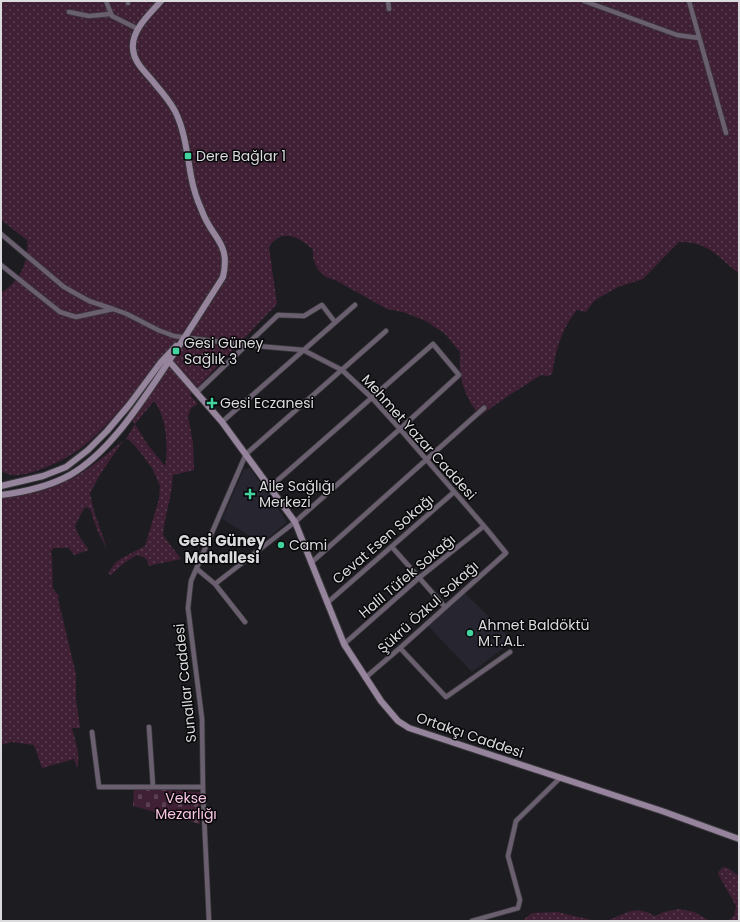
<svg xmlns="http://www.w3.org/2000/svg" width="740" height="922" font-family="Poppins,sans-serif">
<defs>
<pattern id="grass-dots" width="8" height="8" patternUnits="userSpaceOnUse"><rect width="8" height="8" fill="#402035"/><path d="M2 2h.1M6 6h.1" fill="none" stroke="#5b4052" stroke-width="1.8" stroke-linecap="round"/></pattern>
<pattern id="cemetery-stones" width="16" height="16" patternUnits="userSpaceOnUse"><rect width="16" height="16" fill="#402035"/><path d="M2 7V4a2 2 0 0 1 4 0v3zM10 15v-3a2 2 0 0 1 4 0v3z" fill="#5b4052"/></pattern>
</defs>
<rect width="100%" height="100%" fill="#1d1c21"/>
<path fill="#27252f" d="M250,468L287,522L262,543L222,519L244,469Z
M465,593L513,641L472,672L428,626Z"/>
<path fill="url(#grass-dots)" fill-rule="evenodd" d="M1,1H739V273C716,257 711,242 679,242L643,279L618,287L602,296L594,301L586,312L577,310C561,329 556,350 552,374L548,376L541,375L505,398L480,416C464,397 458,376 460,352L445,334L426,321L403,312L387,309L337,281L326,277L320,272L316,266L313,258V250C300,237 282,227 269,247L277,304L190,395L198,404L191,408L188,416L193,443L194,470L173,475C172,497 165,514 163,535L181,559L148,566C149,559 143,556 137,555L124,563L111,575L108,573L115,563L120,559L145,546L159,499L160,486L152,468L136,447L129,440L126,439L135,424L122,408C93,439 79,456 36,471C24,475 13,478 1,471V293C20,281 29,262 27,240L1,220ZM154,401C166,415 169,448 165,466L148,445L135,424Z
M123,441L101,473L90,493L94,511L107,549L98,532L90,509L86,507L83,510L75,526L79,536L89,550L74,555L69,548H54L51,551L52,558L53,589L59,596L58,599L76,674V699L80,728H72C75,741 81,755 77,768L74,759L42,768L34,745L12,742L1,745V498C31,495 61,486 86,470C99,461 111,450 123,441Z
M723,867L728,868L739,876V921H728L734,916L736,906L718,874L719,871Z
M679,909L694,912L710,921H606C626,914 633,904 655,916L664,912Z
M557,912L596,921H522L532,913Z"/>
<path fill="url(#cemetery-stones)" d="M134,788L201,792L200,824L133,806Z"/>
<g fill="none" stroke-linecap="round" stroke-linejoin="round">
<g stroke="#38373b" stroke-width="6">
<path id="street" d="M106,1L112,16L138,29
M128,1V3
M388,1L389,9
M584,1L677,35L699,38
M689,1L726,133
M69,12L89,16L110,14
M1,234L64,287L89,301L113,309
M1,265L60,312L76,317L113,309L127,314L158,330L174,336L245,345L303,350L342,370L372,398L400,429L484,526L506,553L400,648L365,678
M196,393L278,315L304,316L322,305L335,322
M222,422L355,305
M392,547L445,607
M312,562L484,408
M197,569L215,584L245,622
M215,584L295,522L400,429L459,375L433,344L270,487
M327,603L454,492
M344,644L420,577L484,526
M400,648L446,697L510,652
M149,727L153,787
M92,732L99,787H203
M209,921L203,794L202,719L188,608L191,581L246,454L386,331
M472,921L518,908L520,900L508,856L516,821L560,778"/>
</g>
<g stroke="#38373b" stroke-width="8">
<path id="secondary" d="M169,361L222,422L295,522L344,644L381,701L398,721L409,728L662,811L739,839
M1,486L43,476L66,467L88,450L107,431L129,405L161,362L176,346
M1,495C24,492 50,486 70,475C107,454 136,410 159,376C181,344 202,310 223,277C231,242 212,239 202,211C197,200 193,187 191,176C187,154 185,131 175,111C170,102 162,92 155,84C147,73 134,64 133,49C131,30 150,14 161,1"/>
</g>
<use href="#street" stroke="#6a5f6e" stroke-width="4.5"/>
<use href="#secondary" stroke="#96849c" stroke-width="6"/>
</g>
<g fill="#44d49f" stroke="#070709" stroke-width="1.5">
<rect x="184" y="152" width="8" height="8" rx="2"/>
<rect x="172" y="347" width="8" height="8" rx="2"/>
<path d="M210 397h4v4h4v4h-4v4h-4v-4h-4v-4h4z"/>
<path d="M248 488h4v4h4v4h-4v4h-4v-4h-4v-4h4z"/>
<circle cx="281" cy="545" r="4"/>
<circle cx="470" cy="633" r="4"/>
</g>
<g text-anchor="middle" stroke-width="3" stroke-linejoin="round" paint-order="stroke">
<g font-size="14" fill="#dbdbde" stroke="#070709" text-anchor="start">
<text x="196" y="161">Dere Bağlar 1</text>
<text x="184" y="348">Gesi Güney<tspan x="184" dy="16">Sağlık 3</tspan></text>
<text x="220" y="408">Gesi Eczanesi</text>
<text x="259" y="491">Aile Sağlığı<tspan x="259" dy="16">Merkezi</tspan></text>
<text x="289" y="550">Cami</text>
<text x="478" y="630">Ahmet Baldöktü<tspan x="478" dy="16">M.T.A.L.</tspan></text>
</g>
<g font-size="14" fill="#dbdbde" stroke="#070709">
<text transform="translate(419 437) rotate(48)" y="5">Mehmet Yazar Caddesi</text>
<text transform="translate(383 539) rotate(-41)" y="5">Cevat Esen Sokağı</text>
<text transform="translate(407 576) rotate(-40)" y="5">Halil Tüfek Sokağı</text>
<text transform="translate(428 607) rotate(-42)" y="5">Şükrü Özkul Sokağı</text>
<text transform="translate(185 683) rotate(-96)" y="5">Sunallar Caddesi</text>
<text transform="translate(470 735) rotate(19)" y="5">Ortakçı Caddesi</text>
</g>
<g font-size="14" fill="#fbc6e5" stroke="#070709">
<text x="186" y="803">Vekse<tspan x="186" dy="16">Mezarlığı</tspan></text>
</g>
<g font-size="15" font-weight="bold" fill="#dbdbde" stroke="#070709">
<text x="222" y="546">Gesi Güney<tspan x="222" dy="17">Mahallesi</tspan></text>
</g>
</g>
<rect width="740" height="922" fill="none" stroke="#dbdbde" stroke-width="4"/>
</svg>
